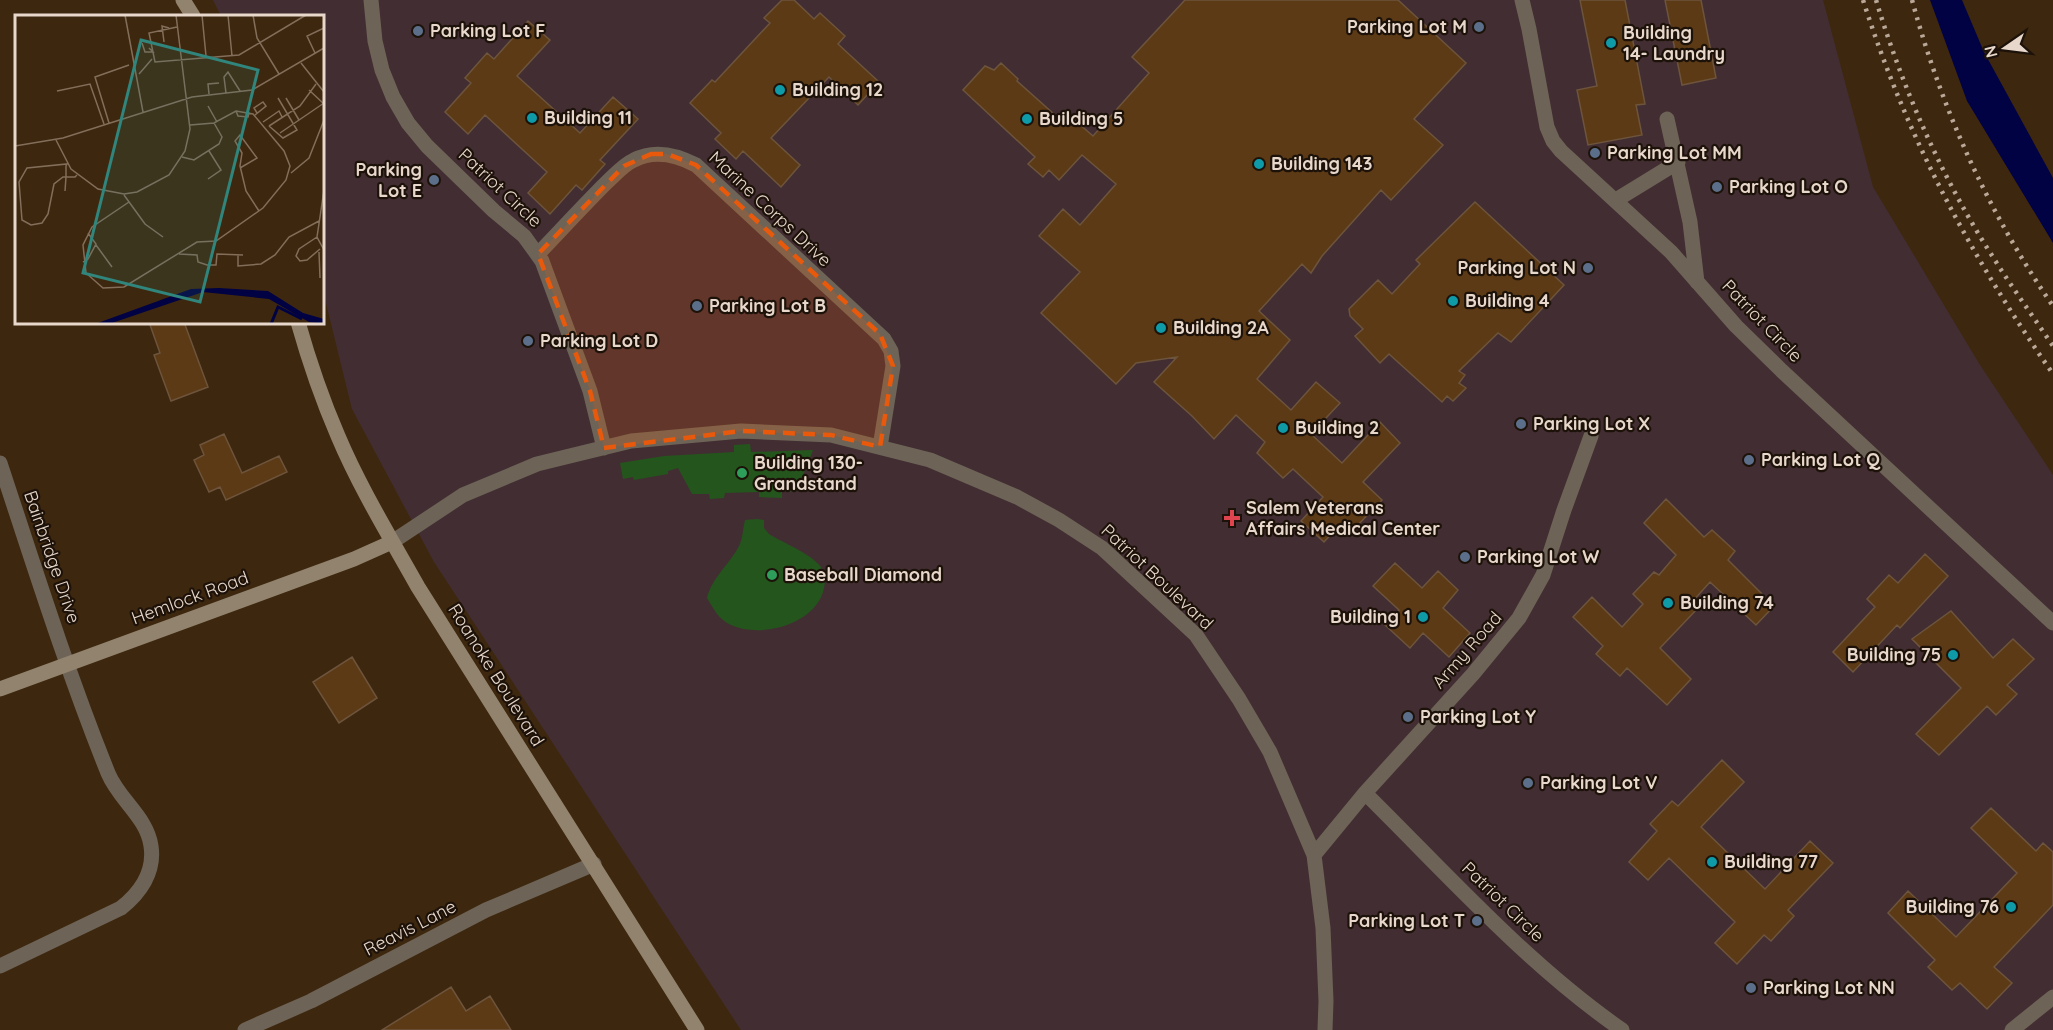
<svg xmlns="http://www.w3.org/2000/svg" width="2053" height="1030" font-family="Quicksand,sans-serif">
<rect width="100%" height="100%" fill="#3e270f"/>
<path fill="#422e32" d="M213,0H1823L1873,187L1980,365L2053,475V1030H741L434,562L352,409L323,291L322,16H221Z"/>
<path fill="#24551d" d="M750,444L751,452L813,450L797,491L782,492V498L759,497V492L725,493L724,498L710,499L709,494H692L678,468L668,471V474L634,480L633,477L623,479L620,463L664,456L734,452V445Z
M757,519L764,520V528L769,534C783,543 815,555 823,570C826,575 825,583 824,588C817,624 761,639 731,625C719,620 713,608 707,598C712,577 731,563 740,544C743,536 743,528 745,520Z"/>
<path fill="#000244" d="M1930,0H1962L1984,52L2053,178V243L1967,101Z"/>
<path fill="#5c3a15" stroke="#6d543c" stroke-width="1.5" d="M782,0H794L814,19L820,13L845,36L838,44L879,82L858,105L829,77L771,138L800,165L781,187L743,151L736,159L715,139L721,133L690,103L712,80L715,82L770,23L764,18Z
M1185,0H1398L1466,63L1414,119L1443,145L1391,200L1381,190L1322,256L1311,273L1302,264L1259,311L1290,340L1257,379L1291,410L1316,382L1340,403L1311,434L1342,463L1380,422L1400,443L1363,482L1382,500L1354,529L1349,526L1342,534L1336,529L1324,542L1301,521L1323,497L1293,469L1283,478L1257,453L1265,442L1236,415L1214,439L1192,416L1154,382L1177,357L1136,363L1116,384L1041,313L1080,272L1039,236L1063,209L1080,225L1116,184L1082,155L1059,180L1049,170L1043,177L1028,164L1035,157L963,90L985,66L994,70L1001,63L1018,79L1017,81L1064,123L1070,116L1093,136L1149,73L1132,57Z
M1580,0H1625L1645,104L1636,105L1642,135L1588,145L1577,90L1597,86Z
M1665,0H1701L1716,78L1682,85Z
M528,21L550,40L517,76L580,133L613,97L638,119L600,160L605,164L582,190L576,185L550,214L528,193L547,172L485,115L468,134L445,112L471,83L465,78L487,53L494,59Z
M1475,202L1564,285L1511,342L1498,333L1459,371L1465,375L1459,383L1466,388L1453,401L1447,396L1442,402L1389,354L1380,363L1355,336L1363,329L1350,316L1349,309L1378,280L1392,294L1420,264L1416,260Z
M149,322H184L208,387L171,401L154,355L160,353Z
M224,434L242,473L279,456L287,472L226,500L220,487L209,492L194,460L204,455L200,445Z
M1666,499L1704,537L1712,530L1735,551L1728,560L1774,606L1756,625L1710,582L1692,602L1698,608L1660,648L1691,679L1667,705L1627,668L1620,676L1596,654L1603,646L1573,617L1592,597L1622,627L1643,604L1633,594L1654,572L1659,575L1676,555L1644,523Z
M1925,554L1948,576L1900,628L1897,625L1853,672L1833,652L1875,607L1867,599L1889,575L1898,583Z
M1395,563L1422,588L1438,571L1458,590L1443,608L1470,633L1449,657L1423,633L1410,648L1385,625L1399,610L1373,586Z
M1951,611L1993,658L2013,639L2034,659L2007,685L2017,694L1996,715L1987,706L1939,755L1916,734L1961,688L1912,639Z
M352,657L377,698L339,723L313,682Z
M1722,760L1744,782L1701,827L1765,889L1810,841L1833,863L1788,910L1794,916L1771,941L1764,935L1737,964L1715,943L1735,922L1669,858L1648,880L1629,862L1657,831L1650,824L1672,801L1678,806Z
M1991,808L2036,851L2043,843L2053,852V905L1994,967L2012,983L1987,1009L1960,983L1952,990L1928,967L1935,960L1888,913L1908,891L1956,937L2017,873L1971,828Z
M451,987L466,1011L490,996L511,1030H382Z"/>
<g fill="none" stroke-linecap="round" stroke-linejoin="round">
<path stroke="#6d6457" stroke-width="15" d="M371,0L375,41L382,70L393,97L408,123L427,146L494,211L524,236L542,261L590,391L604,448
M1522,0L1529,29L1547,127L1553,141L1561,151L1671,252L1736,326L1782,371L2053,623
M1667,119L1690,222L1697,282
M1616,200L1678,162
M538,254C561,230 583,206 606,183C615,175 623,165 634,160C655,149 677,155 696,165L884,339L891,351L893,366L880,447
M0,463C34,566 67,671 108,773C119,800 147,817 151,846C155,872 140,893 121,908L0,966
M392,542L463,495L537,464L631,441L741,431L831,435L930,460L1017,497L1059,520L1102,548L1196,635L1239,699L1270,752L1314,855L1323,928L1326,1001L1325,1030
M1365,793C1447,874 1527,964 1622,1030
M1314,855L1365,793L1473,674L1519,618L1543,575L1564,510L1591,436
M245,1030L311,1001L486,910L594,864
M2012,1030L2053,997"/>
<path stroke="#92836f" stroke-width="15" d="M183,0L193,16
M298,322C309,361 322,399 338,436C360,488 390,537 418,587L697,1030
M0,689L354,559L392,542"/>
<path stroke="#baa898" stroke-width="4.5" stroke-dasharray="3 6" stroke-linecap="butt" d="M1863,0C1907,138 1970,255 2053,374
M1876,0C1903,89 1941,176 1991,254C2011,286 2032,315 2053,346
M1912,0C1942,110 1988,212 2053,306"/>
</g>
<path fill="#e8590c" fill-opacity="0.2" stroke="#e8590c" stroke-width="4.5" stroke-dasharray="12 8" stroke-linejoin="round" d="M651,154H667L696,165L880,334L893,366L880,447L831,435L741,431L604,448L590,391L538,254L624,166Z"/>
<g fill="#5c6f8a" stroke="#1d1209" stroke-width="2">
<circle cx="1479" cy="27" r="6"/>
<circle cx="418" cy="31" r="6"/>
<circle cx="1595" cy="153" r="6"/>
<circle cx="434" cy="180" r="6"/>
<circle cx="1717" cy="187" r="6"/>
<circle cx="1588" cy="268" r="6"/>
<circle cx="697" cy="306" r="6"/>
<circle cx="528" cy="341" r="6"/>
<circle cx="1521" cy="424" r="6"/>
<circle cx="1749" cy="460" r="6"/>
<circle cx="1465" cy="557" r="6"/>
<circle cx="1408" cy="717" r="6"/>
<circle cx="1528" cy="783" r="6"/>
<circle cx="1477" cy="921" r="6"/>
<circle cx="1751" cy="988" r="6"/>
</g>
<g fill="#0f9aa8" stroke="#1d1209" stroke-width="2">
<circle cx="1611" cy="43" r="6"/>
<circle cx="780" cy="90" r="6"/>
<circle cx="532" cy="118" r="6"/>
<circle cx="1027" cy="119" r="6"/>
<circle cx="1259" cy="164" r="6"/>
<circle cx="1453" cy="301" r="6"/>
<circle cx="1161" cy="328" r="6"/>
<circle cx="1283" cy="428" r="6"/>
<circle cx="1668" cy="603" r="6"/>
<circle cx="1423" cy="617" r="6"/>
<circle cx="1953" cy="655" r="6"/>
<circle cx="1712" cy="862" r="6"/>
<circle cx="2011" cy="907" r="6"/>
</g>
<g fill="#2e9e5b" stroke="#1d1209" stroke-width="2">
<circle cx="742" cy="473" r="6"/>
<circle cx="772" cy="575" r="6"/>
</g>
<path fill="#e0444e" stroke="#1d1209" stroke-width="2" d="M1229 509h6v6h6v6h-6v6h-6v-6h-6v-6h6z"/>
<g text-anchor="middle" stroke-width="4.5" stroke-linejoin="round" paint-order="stroke">
<g font-size="18" font-weight="bold" fill="#e8d8cb" stroke="#1d1209" text-anchor="start">
<text x="1467" y="33" text-anchor="end">Parking Lot M</text>
<text x="430" y="37">Parking Lot F</text>
<text x="1623" y="39">Building<tspan x="1623" dy="21">14- Laundry</tspan></text>
<text x="792" y="96">Building 12</text>
<text x="544" y="124">Building 11</text>
<text x="1039" y="125">Building 5</text>
<text x="1607" y="159">Parking Lot MM</text>
<text x="1271" y="170">Building 143</text>
<text x="422" y="176" text-anchor="end">Parking<tspan x="422" dy="21">Lot E</tspan></text>
<text x="1729" y="193">Parking Lot O</text>
<text x="1576" y="274" text-anchor="end">Parking Lot N</text>
<text x="1465" y="307">Building 4</text>
<text x="709" y="312">Parking Lot B</text>
<text x="1173" y="334">Building 2A</text>
<text x="540" y="347">Parking Lot D</text>
<text x="1533" y="430">Parking Lot X</text>
<text x="1295" y="434">Building 2</text>
<text x="1761" y="466">Parking Lot Q</text>
<text x="754" y="469">Building 130-<tspan x="754" dy="21">Grandstand</tspan></text>
<text x="1246" y="514">Salem Veterans<tspan x="1246" dy="21">Affairs Medical Center</tspan></text>
<text x="1477" y="563">Parking Lot W</text>
<text x="784" y="581">Baseball Diamond</text>
<text x="1680" y="609">Building 74</text>
<text x="1411" y="623" text-anchor="end">Building 1</text>
<text x="1941" y="661" text-anchor="end">Building 75</text>
<text x="1420" y="723">Parking Lot Y</text>
<text x="1540" y="789">Parking Lot V</text>
<text x="1724" y="868">Building 77</text>
<text x="1999" y="913" text-anchor="end">Building 76</text>
<text x="1465" y="927" text-anchor="end">Parking Lot T</text>
<text x="1763" y="994">Parking Lot NN</text>
</g>
<g font-size="18" fill="#e8d8cb" stroke="#1d1209">
<text transform="translate(500 188) rotate(43)" y="6">Patriot Circle</text>
<text transform="translate(770 209) rotate(43)" y="6">Marine Corps Drive</text>
<text transform="translate(1762 321) rotate(46)" y="6">Patriot Circle</text>
<text transform="translate(52 557) rotate(71)" y="6">Bainbridge Drive</text>
<text transform="translate(1157 577) rotate(43)" y="6">Patriot Boulevard</text>
<text transform="translate(190 598) rotate(-20)" y="6">Hemlock Road</text>
<text transform="translate(1467 650) rotate(-49)" y="6">Army Road</text>
<text transform="translate(496 675) rotate(58)" y="6">Roanoke Boulevard</text>
<text transform="translate(1503 902) rotate(44)" y="6">Patriot Circle</text>
<text transform="translate(410 928) rotate(-27)" y="6">Reavis Lane</text>
</g>
</g>
<g transform="translate(15 15)">
<rect width="309" height="309" fill="#3e270f"/>
<path d="M204,273L253,276L288,298L309,304V309L294,307L254,284L188,277L94,309H80L176,274Z" fill="#000244"/>
<path fill="none" stroke="#000244" stroke-width="3" d="M256,309L263,292L287,304"/>
<path fill="none" stroke="#826e5a" stroke-width="1.5" d="M110,0L128,97M187,0L191,41M213,0L217,41M238,0L242,23L264,59M162,12L134,18L140,47L224,40L291,0M149,27L147,11L154,13M127,28L130,37H138L134,33M300,38L292,21L309,13M286,48L309,77M124,59L137,44M294,75L309,89M42,76L75,69L89,109M211,78L209,62L213,57L225,76M194,79L193,69L204,68M271,83L284,105M193,91L202,107M221,96L223,101L233,102L234,97M240,100L251,91L248,87L239,93L242,98M248,107L264,96L267,102M94,108L80,62L114,50M254,111L268,123L282,115L263,83M254,111L285,91L301,69M265,118L309,88M41,125L56,154L83,174L109,179L122,177L154,160L170,136L175,114L161,0M0,131L48,123L177,82L237,75L309,33M167,142L179,145L204,129L207,122L199,108M225,153L242,143L225,120L220,126L227,138L225,151L231,176L244,196M276,158L294,143L309,105M193,164L206,155L194,136M309,175L302,222L309,235M50,176L51,162V151L52,149L12,153L4,167L7,205L16,210L27,208L33,199L39,169L48,162H60L62,160M109,180L130,209L148,222M114,187L77,212L68,230L71,258L88,273L109,272L182,227L201,226L248,193L271,165L275,151L269,136L238,99L221,96L199,108L175,110M302,222L284,234L281,241L285,246L292,245L305,234M81,230L97,252M304,237L305,263M164,239L182,240L183,247L192,250H201L202,239L228,240M223,240V251L246,249L260,240L274,222L304,206M68,247L73,244L81,229L73,218"/>
<path fill="#30857c" fill-opacity="0.15" stroke="#30857c" stroke-width="3" d="M126,25L243,55L185,287L68,258Z"/>
<rect width="309" height="309" fill="none" stroke="#e8d8cb" stroke-width="3"/>
</g>
<g transform="translate(2005 48) rotate(256)" stroke="#1d1209" stroke-width="4.5" paint-order="stroke">
<path d="M0-4.5L10 22L0 15L-10 22Z" fill="#e8d8cb"/>
<text y="-9" font-size="16" font-weight="bold" text-anchor="middle" fill="#e8d8cb">N</text>
</g>
</svg>
